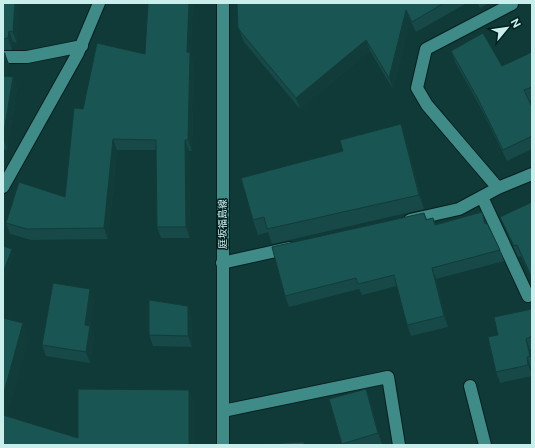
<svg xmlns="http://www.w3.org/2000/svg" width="535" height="448" font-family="'Public Sans','Noto Sans JP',sans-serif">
<rect width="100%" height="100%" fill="#103a38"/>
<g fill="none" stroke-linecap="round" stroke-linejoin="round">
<g stroke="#061f1e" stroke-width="14">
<path id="street" d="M3,57H27L82,46
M3,187L78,53L99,3
M498,188L427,105L417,88L426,49L512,4
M482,197L528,296
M410,220L459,209L498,188L532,174
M222,263L289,248
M470,386L485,445
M223,411L388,377L399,445"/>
</g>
<g stroke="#061f1e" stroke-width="14">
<path id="secondary" d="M223,3V445"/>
</g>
<use href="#street" stroke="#3f8b88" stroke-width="12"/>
<use href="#secondary" stroke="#3f8b88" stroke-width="12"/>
</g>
<path fill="#164947" d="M3,3L17,43L13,42L12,50H3Z
M237,3H467L416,32L410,20L393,89L370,51L300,109L244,42L238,27Z
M477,3H489L480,8Z
M451,51L502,66L532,52V100L529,101L532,107V149L507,161L482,110L455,62Z
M3,53L9,64L7,76L13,77L17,88L7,150L3,149Z
M145,54L191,57L194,63L192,151H189L190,238H161L157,227L156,150H117L108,239L31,240L10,234L6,223L65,197L83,109Z
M406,139L424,209L272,244L268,232L258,235L253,220Z
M532,202V280L521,256L518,257L505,228L500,217Z
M482,212L486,223L500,250L504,261L436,279L448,327L411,336L407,325L397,286L362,295L359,289L289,307L285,296L424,213L427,219L433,218L436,225Z
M94,300L90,327L94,337L90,363L46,356L42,345Z
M532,309V349L530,350L532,358V367L531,368L532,376L500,383L496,372Z
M192,317V347L153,346L149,335Z
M366,389L370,400L382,444L379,445H342L329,399Z"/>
<path fill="#123c3a" d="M15,3H20L17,43L13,32Z
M189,3H194L191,57L194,63L192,151L188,140L187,52Z
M406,10L410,20L393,89L389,78Z
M9,31L13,42L12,50L8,38Z
M366,40L370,51L300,109L296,98Z
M5,53L9,64L6,87L3,80V66Z
M13,77L17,88L7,150L3,138Z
M401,124L406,139L424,209L419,195Z
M113,139L117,150L108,239L104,228Z
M185,140L189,151L190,238L186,227Z
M12,249L14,255L4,282L3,280V273Z
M432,268L436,279L448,327L444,316Z
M90,289L94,300L90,327L94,337L90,363L86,352L85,325Z
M188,306L192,317V347L188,336Z
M23,323L29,339L4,429L3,427V396Z
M526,339L530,350L532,358V362L530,356Z
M527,357L531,368L532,374L528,365Z
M366,389L370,400L382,444L378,433Z
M189,390L195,405V445H189Z"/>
<path fill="#195553" stroke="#123c3a" d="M3,3H15L13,32L9,31L8,38L3,39Z
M148,3H189L187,52L190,53L188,140H185L186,227H157L156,140L113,139L104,228L27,229L6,223L19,182L65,197L74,108L83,109L97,43L145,54Z
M237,3H444L412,22L406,10L389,78L366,40L296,98L240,31L238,27Z
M483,33L502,66L532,52V87L524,90L532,107V136L503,150L478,99L451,51Z
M3,53H5L3,66Z
M3,76L13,77L3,138Z
M401,124L419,195L267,229L264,217L253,220L241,178L343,151L340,140Z
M532,202V278L517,245L514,246L500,217Z
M482,212L485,224L487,223L500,250L432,268L444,316L407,325L394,275L358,284L356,278L285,296L272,247L424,213L426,220L433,218L435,225Z
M3,246L12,249L3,273Z
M53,283L90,289L85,325L90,326L86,352L42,345Z
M149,300L188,306V336L149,335Z
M532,309V336L526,339L530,356L527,357L528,365L496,372L488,337L498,335L494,317Z
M3,318L23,323L3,396Z
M78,389L189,390V445H3V415L78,438Z
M366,389L378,433L342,444L329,399Z
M304,442V445H265V444Z"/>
<g text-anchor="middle" stroke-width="3" stroke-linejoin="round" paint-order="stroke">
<g font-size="10" fill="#caeeec" stroke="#00201f">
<text transform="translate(222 224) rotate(-90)" y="4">庭坂福島線</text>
</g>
</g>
<rect width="535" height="448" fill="none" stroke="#caeeec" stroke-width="8"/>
<g transform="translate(507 28) rotate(61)" stroke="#00201f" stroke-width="3" paint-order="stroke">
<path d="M0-3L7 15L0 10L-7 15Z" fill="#caeeec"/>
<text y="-6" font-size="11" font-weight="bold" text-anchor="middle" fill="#caeeec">N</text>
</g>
</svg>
